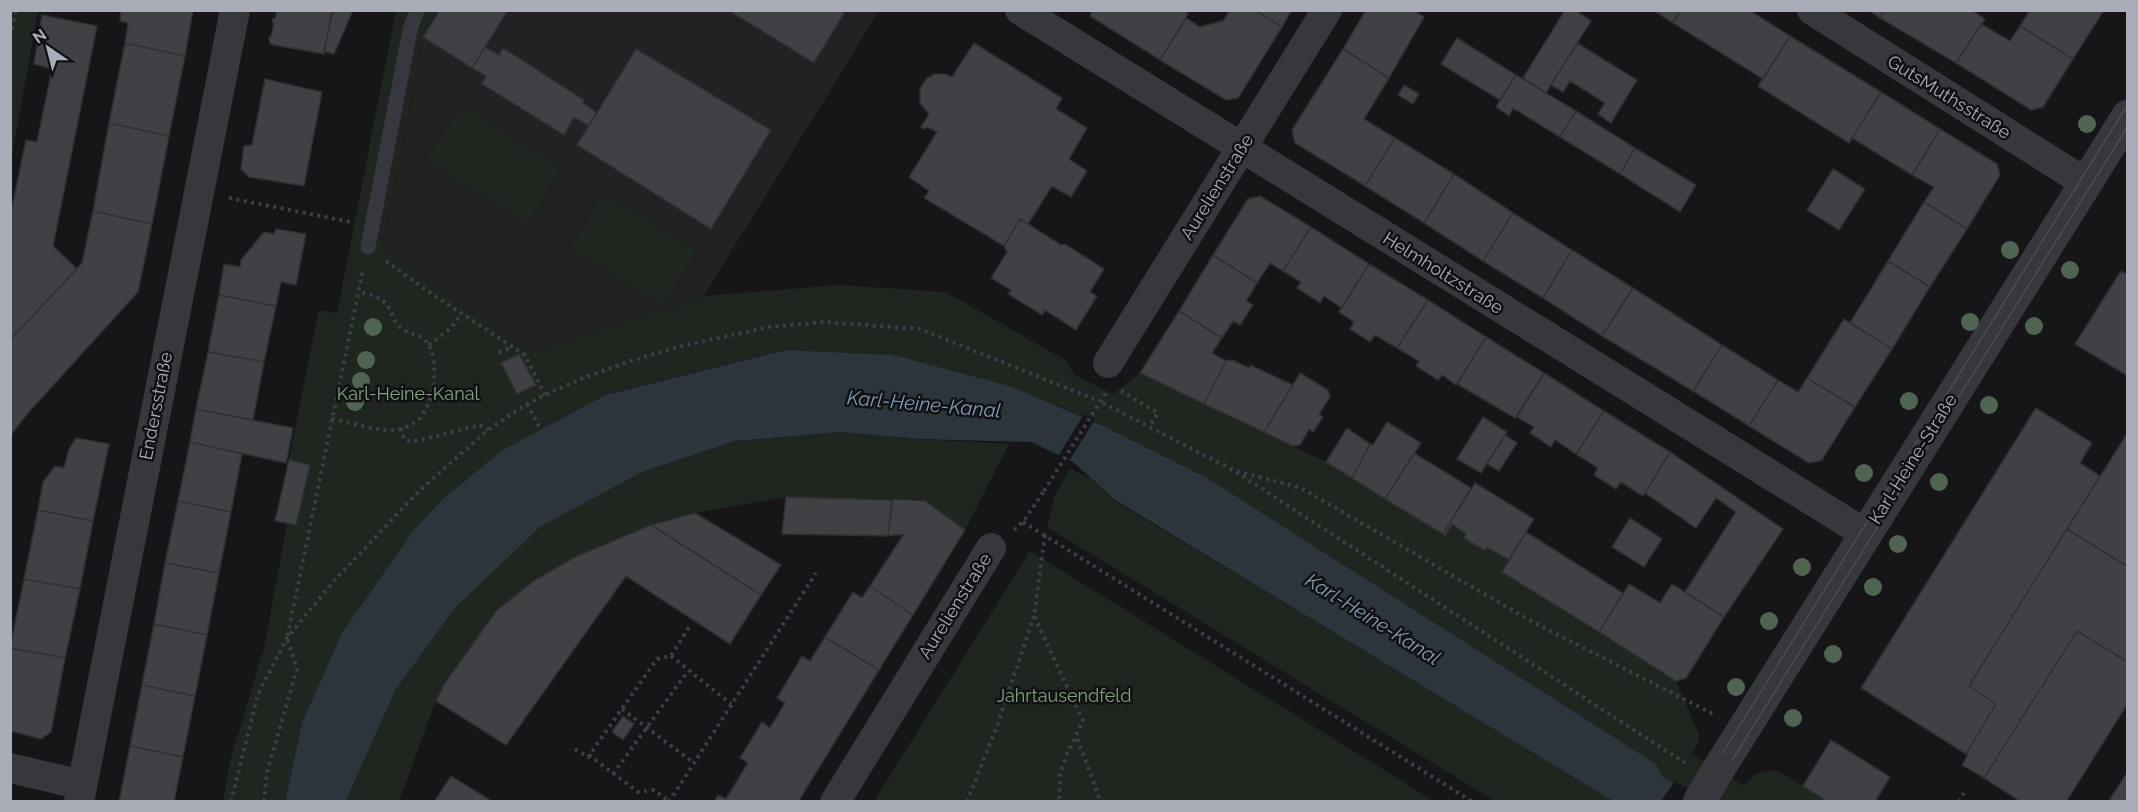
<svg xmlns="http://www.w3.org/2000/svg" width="2138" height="812" font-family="Raleway,sans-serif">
<rect width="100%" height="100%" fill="#161618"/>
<path fill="#222225" d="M436,11H879L704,296L527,352L382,249L423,37Z"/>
<path fill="#1e261f" d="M11,10L38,11L11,162L10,11Z
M396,10L436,11L423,37L382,249L527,352L704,296L839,285L946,292L1067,361L1074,375L1113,394L1140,373L1326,462L1444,535L1452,524L1466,534L1464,538L1485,551L1487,547L1509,561L1502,572L1676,681L1699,734V742L1692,754L1744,786L1756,774L1776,770L1828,801H1704L1663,777L1656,764L1209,479L1099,424L1054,404L894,355L786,350L606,395L302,723L285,801L223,802L230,761L264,648L287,524L296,525L310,465L289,460L319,310L337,313Z
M461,105L562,168L527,224L426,161Z
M604,193L697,251L663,306L570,248Z
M841,432L921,439L1009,444L965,530L925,501L917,499L786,497L695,513L651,525L587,551L535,580L497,610L445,683L436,701L399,801L346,802L396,689L455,608L540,527L642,472L735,441Z
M1070,469L1090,478L1115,501L1613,801H1495L1047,527L1055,495Z
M1030,551L1434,801H874Z"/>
<path fill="#2c353c" d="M786,350L894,355L1012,387L1099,424L1209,479L1656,764L1663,777L1704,801H1613L1115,500L1073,462L1031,442L921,439L841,432L735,441L642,472L540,527L455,608L396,689L346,801L285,802L302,723L342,633L414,530L443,499L503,450L606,395Z"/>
<path fill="#161618" d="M1084,414L1095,419L1068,463L1057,458Z
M1675,781L1705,799L1707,802L1661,801Z"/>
<path fill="#404145" stroke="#303034" stroke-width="1.5" d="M121,10H193L185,56L125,43L128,23L120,21Z
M277,10L335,11L334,14H331L324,54L270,44L269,37H271L274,23L272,22L273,18L275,19Z
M333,10H353L334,54L324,51Z
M440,10H508L472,68L423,37Z
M728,10H846L814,63Z
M1093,10H1183L1188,14L1160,60L1090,16Z
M1230,10H1255L1282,27L1238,98L1226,100L1160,60L1186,18L1200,27L1223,21Z
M1255,10H1292L1282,27Z
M1366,10H1413L1424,17L1389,78L1343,49Z
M1565,10H1575L1591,21L1546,93L1523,78Z
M1653,10H1681L1673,23Z
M1681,10H1749L1790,36L1763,79L1673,23Z
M1868,10H1884L1880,18Z
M1884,10H1971L1985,19L1956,63L1880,18Z
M2030,10H2104L2073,59L2020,26Z
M42,15L97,26L53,246L77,269L10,340V217L26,140L37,142L52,69L34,64Z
M1981,24L2010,41L2020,26L2073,59L2043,107L2031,110L1956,63Z
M1790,36L1881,92L1849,143L1758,86Z
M1457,38L1516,75L1500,100L1441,64Z
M125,43L185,56L169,136L109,123Z
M974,43L1062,98L1056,109L1087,128L1069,159L1087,171L1071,197L1052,186L1028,224L1020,219L1004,246L924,198L929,191L909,177L937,132L927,127L925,129L921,127L929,114L920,103V88L927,78L935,74H944L952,77Z
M1577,43L1637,80L1611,123L1598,114L1605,103L1570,81L1563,92L1551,85Z
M485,47L499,55L503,48L584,100L583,103L597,113L589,126L574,117L564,135L482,84L486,76L472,68Z
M636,49L771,130L711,229L577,145Z
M1343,49L1389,78L1364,119L1395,138L1365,186L1295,143L1292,130Z
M1516,75L1576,111L1560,137L1513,108L1509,116L1496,107Z
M265,79L322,92L304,186L249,177L241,169L244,146L252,145Z
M1404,85L1419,94L1413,104L1398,95Z
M1881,92L1940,129L1912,175L1852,138Z
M1576,111L1635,148L1620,174L1560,137Z
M109,123L169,136L152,224L93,211Z
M1940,129L1997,164L2000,175L1967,229L1924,202L1934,187L1912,175Z
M1395,138L1454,174L1424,223L1365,186Z
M1635,148L1696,185L1680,212L1620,174Z
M1833,169L1865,189L1839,230L1807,210Z
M1454,174L1513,213L1483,261L1424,223Z
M1260,196L1311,227L1283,271L1270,263L1257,283L1213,255L1248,199Z
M1924,202L1967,229L1930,287L1888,261Z
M93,211L152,224L138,292L28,413L10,436V340L82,263Z
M1513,213L1572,250L1543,298L1483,261Z
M1020,219L1061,245L1065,244L1104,269L1090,292L1097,296L1076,330L1045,310L1042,315L1008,294L1011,290L991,278L1007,252L1004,246Z
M1311,227L1369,264L1342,308L1324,296L1320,303L1297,288L1301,282L1283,271Z
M276,229L306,234L296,285L281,282L276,306L219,295L224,264L240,267L241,260L264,232L274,234Z
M1572,250L1633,288L1602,336L1543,298Z
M1213,255L1257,283L1246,301L1253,305L1240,325L1233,321L1222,338L1179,311Z
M1888,261L1930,287L1892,349L1850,323Z
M1369,264L1428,300L1397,348L1375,335L1370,342L1350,329L1354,322L1339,312Z
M2121,271L2128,275V372L2126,375L2075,344Z
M1633,288L1722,345L1693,391L1602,336Z
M219,295L276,306L264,362L208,352Z
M1428,300L1486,337L1456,385L1442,375L1438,380L1416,366L1419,361L1397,348Z
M1179,311L1222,338L1212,353L1226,361L1204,404L1140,373Z
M1844,319L1892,349L1855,407L1807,378Z
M1486,337L1544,373L1515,418L1457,384Z
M1722,345L1778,380L1749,426L1693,391Z
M208,352L264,362L253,420L196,409Z
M519,354L536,385L517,394L501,363Z
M1232,360L1249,368L1250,365L1293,385L1264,432L1204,404L1226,361Z
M1300,373L1328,390L1330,397L1319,414L1323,417L1313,432L1309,429L1300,445L1293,446L1264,432Z
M1544,373L1604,411L1576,454L1555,440L1551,447L1530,433L1534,427L1517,417Z
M1807,378L1855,407L1822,460L1809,463L1749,426L1778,380L1798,392Z
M2036,408L2092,443L2080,463L2100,476L1969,686L1996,704L1966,754L1861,688Z
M196,409L293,428L286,463L190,442Z
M1604,411L1670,452L1643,496L1621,482L1616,489L1594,475L1598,468L1576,454Z
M1483,417L1507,432L1481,473L1457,459Z
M1387,422L1421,443L1385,499L1352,478L1370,444L1373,445Z
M1347,428L1370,444L1352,478L1326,462Z
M2128,432V567L2067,529Z
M1505,435L1517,443L1499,471L1487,464Z
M76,438L109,444L93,521L38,510L43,482L55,466L64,468L69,449Z
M190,442L242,454L231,512L178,501Z
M1670,452L1783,529L1724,617L1685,592L1736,512L1716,498L1696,528L1645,493Z
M1414,453L1471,488L1443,534L1385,499Z
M289,460L310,465L296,525L275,521Z
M1475,483L1534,519L1509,560L1487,547L1485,551L1464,538L1466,534L1452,524L1445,536L1443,534Z
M786,497L892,500L888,536L782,534Z
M893,499L925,501L965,530L913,615L870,586L904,534L888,536Z
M178,501L231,512L219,573L165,563Z
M38,510L93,521L80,589L24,579Z
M695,513L781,565L761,595L651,525Z
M1630,518L1662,539L1644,567L1612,547Z
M651,525L761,595L730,644L626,576L506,745L436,701L445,683L497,610L535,580L575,557Z
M2067,529L2128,567V662L2077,631L1984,778L1962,765L1968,755L1966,754L1996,704L1969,686Z
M1526,532L1623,593L1599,632L1502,572Z
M165,563L219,573L207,635L154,624Z
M24,579L80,589L65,658L10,648Z
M1629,584L1660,603L1672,584L1724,617L1686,678L1676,681L1599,632Z
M870,586L913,615L879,670L825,637L853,592L862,598Z
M154,624L207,635L195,696L142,685Z
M2077,631L2128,662V703L2066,802H2021L1984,778Z
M825,637L879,670L798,802H714L718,795L726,799L748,763L740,758L762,722L770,728L785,703L777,698L802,656L810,661Z
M10,648L65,658L51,732L41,739L10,731Z
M142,685L195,696L183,757L130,746Z
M623,716L634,724L623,740L612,732Z
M1831,740L1890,777L1875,802H1828L1803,786Z
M130,746L183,757L174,802H119Z
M2128,771V802H2108Z
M451,776L493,802H434Z"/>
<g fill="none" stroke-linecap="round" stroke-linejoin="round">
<path stroke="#3d3f44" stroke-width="4" stroke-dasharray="3 4.5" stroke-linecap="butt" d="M10,36L16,10
M229,198L351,222
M386,261L429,292L525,355L545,395
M429,345L450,329L462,314
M499,353L511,347
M1121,391L1158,413L1149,427
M1103,403L1233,470L1685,763
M527,404L541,430
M332,419C348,422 380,432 395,430C403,429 415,424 420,418C434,402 440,362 428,344C421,333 410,335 401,328C396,324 394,318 391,312C385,297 373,295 358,292
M401,428L404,439L412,442L480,425L488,430
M1237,471L1301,488L1531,621L1715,715
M1023,522L1473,802
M1014,530L1023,522L1044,491
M1045,535L1034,616L1083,721L1066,756L1060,775L1059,802
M671,656L731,704
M622,709L694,763
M1077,739L1095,785L1100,802
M575,749L588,757L657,659L671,656L691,624
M589,755L638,792L654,790L669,801
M613,774L688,671
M231,802L258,694L287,638L334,581L420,490L488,430L525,405L545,395L583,378L634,360L686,345L769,327L824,322L920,329L1094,399
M264,802L267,772L297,669L287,638L363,270
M669,802L816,573
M967,802L997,726L1034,616
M1959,802L1964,793"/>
<path stroke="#37383d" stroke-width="15" d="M368,247L410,30L417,10"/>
<path stroke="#37383d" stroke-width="30" d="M1020,10L1866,534
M1812,10L2086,183
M1108,363L1327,10
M10,768L82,785
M79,802L235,10
M835,802L991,548"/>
<path stroke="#37383d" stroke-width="33" d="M1718,770L2128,116"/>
<path stroke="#4a4c52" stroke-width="1.5" d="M1692,802L2128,104
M1706,802L2128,126"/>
<path stroke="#3d3f44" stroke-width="4" stroke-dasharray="3 4.5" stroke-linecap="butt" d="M1044,491L1107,391"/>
<path stroke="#37383d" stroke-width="33" d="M1699,802L1718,770"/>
</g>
<g fill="#506452">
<circle cx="2087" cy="124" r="9"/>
<circle cx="2010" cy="250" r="9"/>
<circle cx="2070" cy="270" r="9"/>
<circle cx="1970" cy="322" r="9"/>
<circle cx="2034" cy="326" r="9"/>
<circle cx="373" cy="327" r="9"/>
<circle cx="366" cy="360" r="9"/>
<circle cx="361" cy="381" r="9"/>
<circle cx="1909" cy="401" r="9"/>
<circle cx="355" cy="402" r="9"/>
<circle cx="1989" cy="405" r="9"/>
<circle cx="1864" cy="473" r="9"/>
<circle cx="1939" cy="482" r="9"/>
<circle cx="1898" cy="544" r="9"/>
<circle cx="1802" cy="567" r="9"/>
<circle cx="1873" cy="587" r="9"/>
<circle cx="1769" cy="621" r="9"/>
<circle cx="1833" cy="654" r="9"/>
<circle cx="1736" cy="687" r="9"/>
<circle cx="1793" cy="718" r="9"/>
</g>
<g text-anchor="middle" stroke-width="5" stroke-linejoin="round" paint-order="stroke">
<g font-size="18" fill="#a8adb8" stroke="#111113">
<text transform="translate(1949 97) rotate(32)" y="6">GutsMuthsstraße</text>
<text transform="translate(1217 187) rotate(-58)" y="6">Aurelienstraße</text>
<text transform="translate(1443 273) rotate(32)" y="6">Helmholtzstraße</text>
<text transform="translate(156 406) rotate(-79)" y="6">Endersstraße</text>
<text transform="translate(1913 459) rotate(-58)" y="6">Karl-Heine-Straße</text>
<text transform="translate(955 606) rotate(-58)" y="6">Aurelienstraße</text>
</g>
<g font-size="18" fill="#7fa381" stroke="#111113">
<text x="408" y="400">Karl-Heine-Kanal</text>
<text x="1064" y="702">Jahrtausendfeld</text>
</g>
<g font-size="20" font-style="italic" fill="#7f9bb3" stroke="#111113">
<text transform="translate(924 404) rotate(5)" y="7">Karl-Heine-Kanal</text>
<text transform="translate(1373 619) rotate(32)" y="7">Karl-Heine-Kanal</text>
</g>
</g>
<rect width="2138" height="812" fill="none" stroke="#a8adb8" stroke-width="24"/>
<g transform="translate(48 48) rotate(325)" stroke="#111113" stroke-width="4.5" paint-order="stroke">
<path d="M0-4.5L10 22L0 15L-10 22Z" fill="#a8adb8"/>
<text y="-9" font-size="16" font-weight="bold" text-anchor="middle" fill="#a8adb8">N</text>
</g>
</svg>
